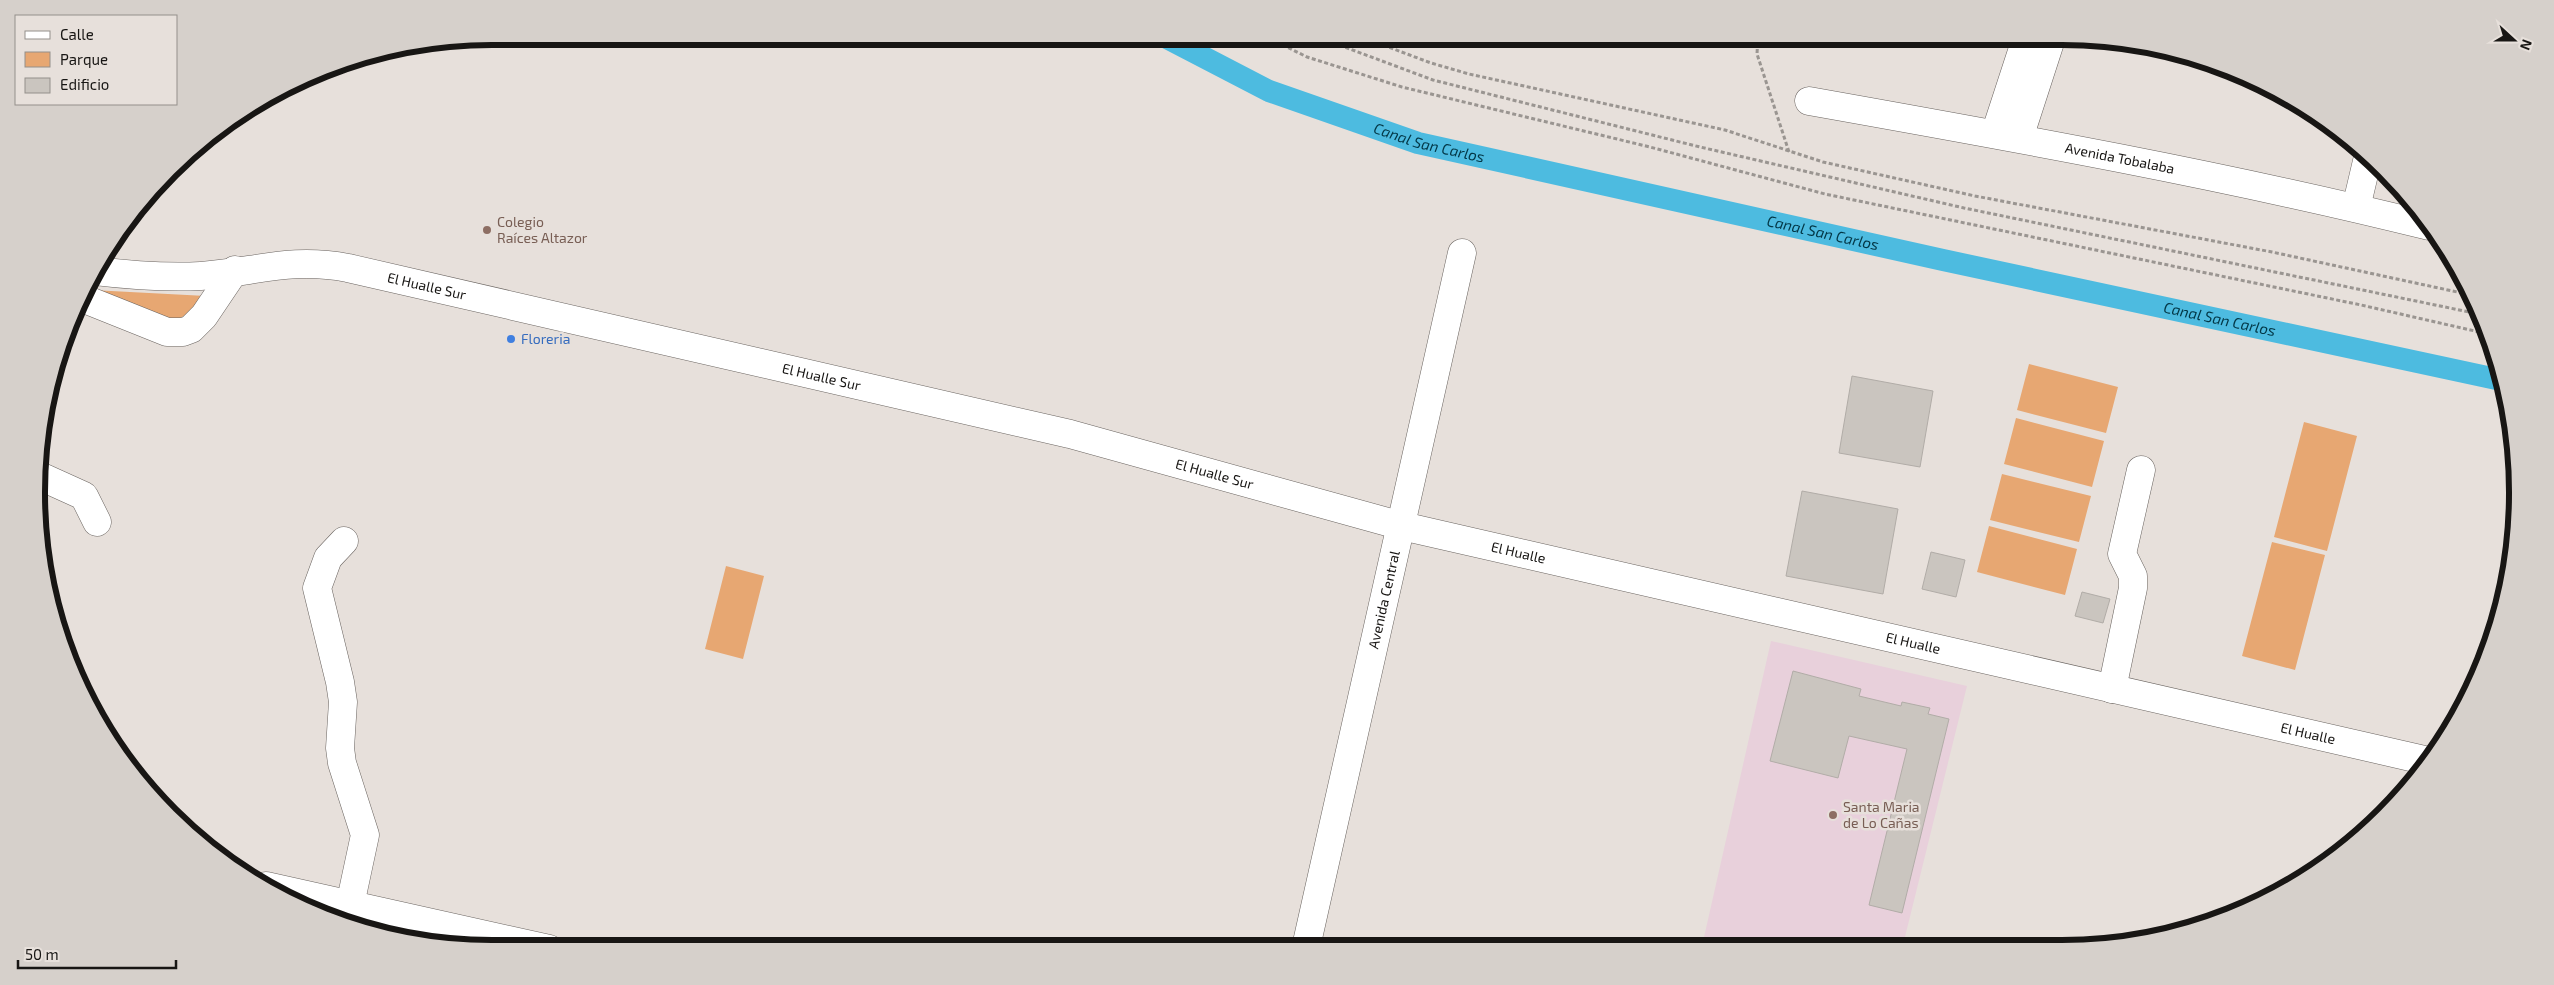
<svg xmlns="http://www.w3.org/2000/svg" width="2554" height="985" font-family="'Exo 2',sans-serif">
<rect width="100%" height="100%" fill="#e7e0db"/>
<path fill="#e8d0db" d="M1771,641L1967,686L1903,945L1702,946Z"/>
<path fill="#e7a772" d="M92,290L206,296C195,311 175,326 156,321C140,318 108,298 92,290Z
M2029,364L2118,387L2106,433L2017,410Z
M2016,418L2104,441L2092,487L2004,464Z
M2304,422L2357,436L2327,551L2274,537Z
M2002,474L2091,496L2079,542L1990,520Z
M1989,526L2077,549L2065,595L1977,572Z
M2272,542L2325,555L2295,670L2242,656Z
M726,566L764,576L743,659L705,649Z"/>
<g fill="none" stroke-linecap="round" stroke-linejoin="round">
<path stroke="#4dbbe0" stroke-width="22" id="s1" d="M1163,36L1269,91L1418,143L1943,260L2501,380"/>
</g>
<path fill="#cac5bf" stroke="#b1aca7" d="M1852,376L1933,391L1920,467L1839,453Z
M1802,491L1898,509L1883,594L1786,576Z
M1931,552L1965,560L1956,597L1922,589Z
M2082,592L2110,599L2103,623L2075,616Z
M1793,671L1861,689L1859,696L1901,706L1902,702L1930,708L1928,714L1949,719L1902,913L1869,905L1907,749L1849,736L1838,778L1770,761Z"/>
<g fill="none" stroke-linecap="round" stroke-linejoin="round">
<g stroke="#6a6460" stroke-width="29">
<g id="minor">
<path id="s2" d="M1809,101C2017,138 2224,175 2429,226"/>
<path d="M1995,134L2027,36"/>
<path d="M2019,138L2052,36"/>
<path d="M2356,208L2368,157"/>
<path id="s3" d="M95,271C129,275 166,278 201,276C256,272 290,257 348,268L1070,434L1402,526L2424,760"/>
<path d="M82,298L167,332H183L191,329L204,316L235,270"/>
<path d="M42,477L84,496L97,522"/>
<path d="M344,541L328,558L317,588L340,682L343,702L340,748L342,763L365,835L350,905"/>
<path d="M2112,689L2133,588V576L2122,554L2141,470"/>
<path d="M266,886L549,949"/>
<path id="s4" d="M1306,947L1462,253"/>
</g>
</g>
<path stroke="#9a9591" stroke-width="3" stroke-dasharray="4 2.5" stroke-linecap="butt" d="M1265,36L1307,57L1402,87L1650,147L1825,194L2361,305L2488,334
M1315,36L1433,80L1700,147L1964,208L2479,314
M1359,36L1431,63L1469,74L1725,130L1823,162L1975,196L2272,252L2471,295
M1758,36L1757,54L1789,152
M1255,39L1258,36"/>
<use href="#minor" stroke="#fff" stroke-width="28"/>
</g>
<g fill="#8d6e63" stroke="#e7e0db" stroke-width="2">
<circle cx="487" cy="230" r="5"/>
<circle cx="1833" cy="815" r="5"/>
</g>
<circle fill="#3f7fe0" stroke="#e7e0db" stroke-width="2" cx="511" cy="339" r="5"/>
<g text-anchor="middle" stroke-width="5" stroke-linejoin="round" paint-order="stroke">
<g font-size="14" fill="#181614" stroke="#e7e0db">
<text dy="5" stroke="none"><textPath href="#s2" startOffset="316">Avenida Tobalaba</textPath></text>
<text dy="5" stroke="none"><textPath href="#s3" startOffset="335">El Hualle Sur</textPath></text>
<text dy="5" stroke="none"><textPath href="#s3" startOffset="740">El Hualle Sur</textPath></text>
<text dy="5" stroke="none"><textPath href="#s3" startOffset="1145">El Hualle Sur</textPath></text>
<text dy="5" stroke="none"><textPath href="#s3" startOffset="1459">El Hualle</textPath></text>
<text dy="5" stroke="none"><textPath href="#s4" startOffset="356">Avenida Central</textPath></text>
<text dy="5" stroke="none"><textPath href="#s3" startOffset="1864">El Hualle</textPath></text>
<text dy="5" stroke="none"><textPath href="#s3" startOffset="2269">El Hualle</textPath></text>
</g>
<g font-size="14" fill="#785e54" stroke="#e7e0db" text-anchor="start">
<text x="497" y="227">Colegio<tspan x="497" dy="16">Raíces Altazor</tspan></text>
<text x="1843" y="812">Santa Maria<tspan x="1843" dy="16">de Lo Cañas</tspan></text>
</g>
<g font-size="14" fill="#366cbe" stroke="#e7e0db" text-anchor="start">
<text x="521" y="344">Floreria</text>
</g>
<g font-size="15" font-style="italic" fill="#033746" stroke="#e7e0db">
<text dy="5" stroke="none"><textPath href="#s1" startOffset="288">Canal San Carlos</textPath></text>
<text dy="5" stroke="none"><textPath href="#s1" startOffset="692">Canal San Carlos</textPath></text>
<text dy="5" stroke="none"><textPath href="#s1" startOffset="1098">Canal San Carlos</textPath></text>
</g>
</g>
<path d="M0 0H2554V985H0ZM492 45H2062A447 447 0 0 1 2509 492V493A447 447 0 0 1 2062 940H492A447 447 0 0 1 45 493V492A447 447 0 0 1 492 45Z" fill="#d6d0cb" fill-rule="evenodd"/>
<path fill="none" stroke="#181614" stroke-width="6" d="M492 45H2062A447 447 0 0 1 2509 492V493A447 447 0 0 1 2062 940H492A447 447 0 0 1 45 493V492A447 447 0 0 1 492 45Z"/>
<rect x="15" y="15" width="162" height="90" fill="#e7e0db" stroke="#948f8b"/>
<rect x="25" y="31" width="25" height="8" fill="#ffffff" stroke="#948f8b"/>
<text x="60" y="40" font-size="15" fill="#181614">Calle</text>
<rect x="25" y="52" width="25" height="15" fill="#e7a772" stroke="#948f8b"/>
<text x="60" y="65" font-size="15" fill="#181614">Parque</text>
<rect x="25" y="78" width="25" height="15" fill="#cac5bf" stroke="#948f8b"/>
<text x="60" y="90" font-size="15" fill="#181614">Edificio</text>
<g transform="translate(2514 40) rotate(111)" stroke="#e7e0db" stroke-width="4" paint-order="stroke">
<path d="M0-4L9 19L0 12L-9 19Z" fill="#181614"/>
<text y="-8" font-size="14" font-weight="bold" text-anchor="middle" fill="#181614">N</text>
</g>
<path d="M18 960v8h158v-8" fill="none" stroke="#181614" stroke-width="2.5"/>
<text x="25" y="960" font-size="15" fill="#181614" stroke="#e7e0db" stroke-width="4" paint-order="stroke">50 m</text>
</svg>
